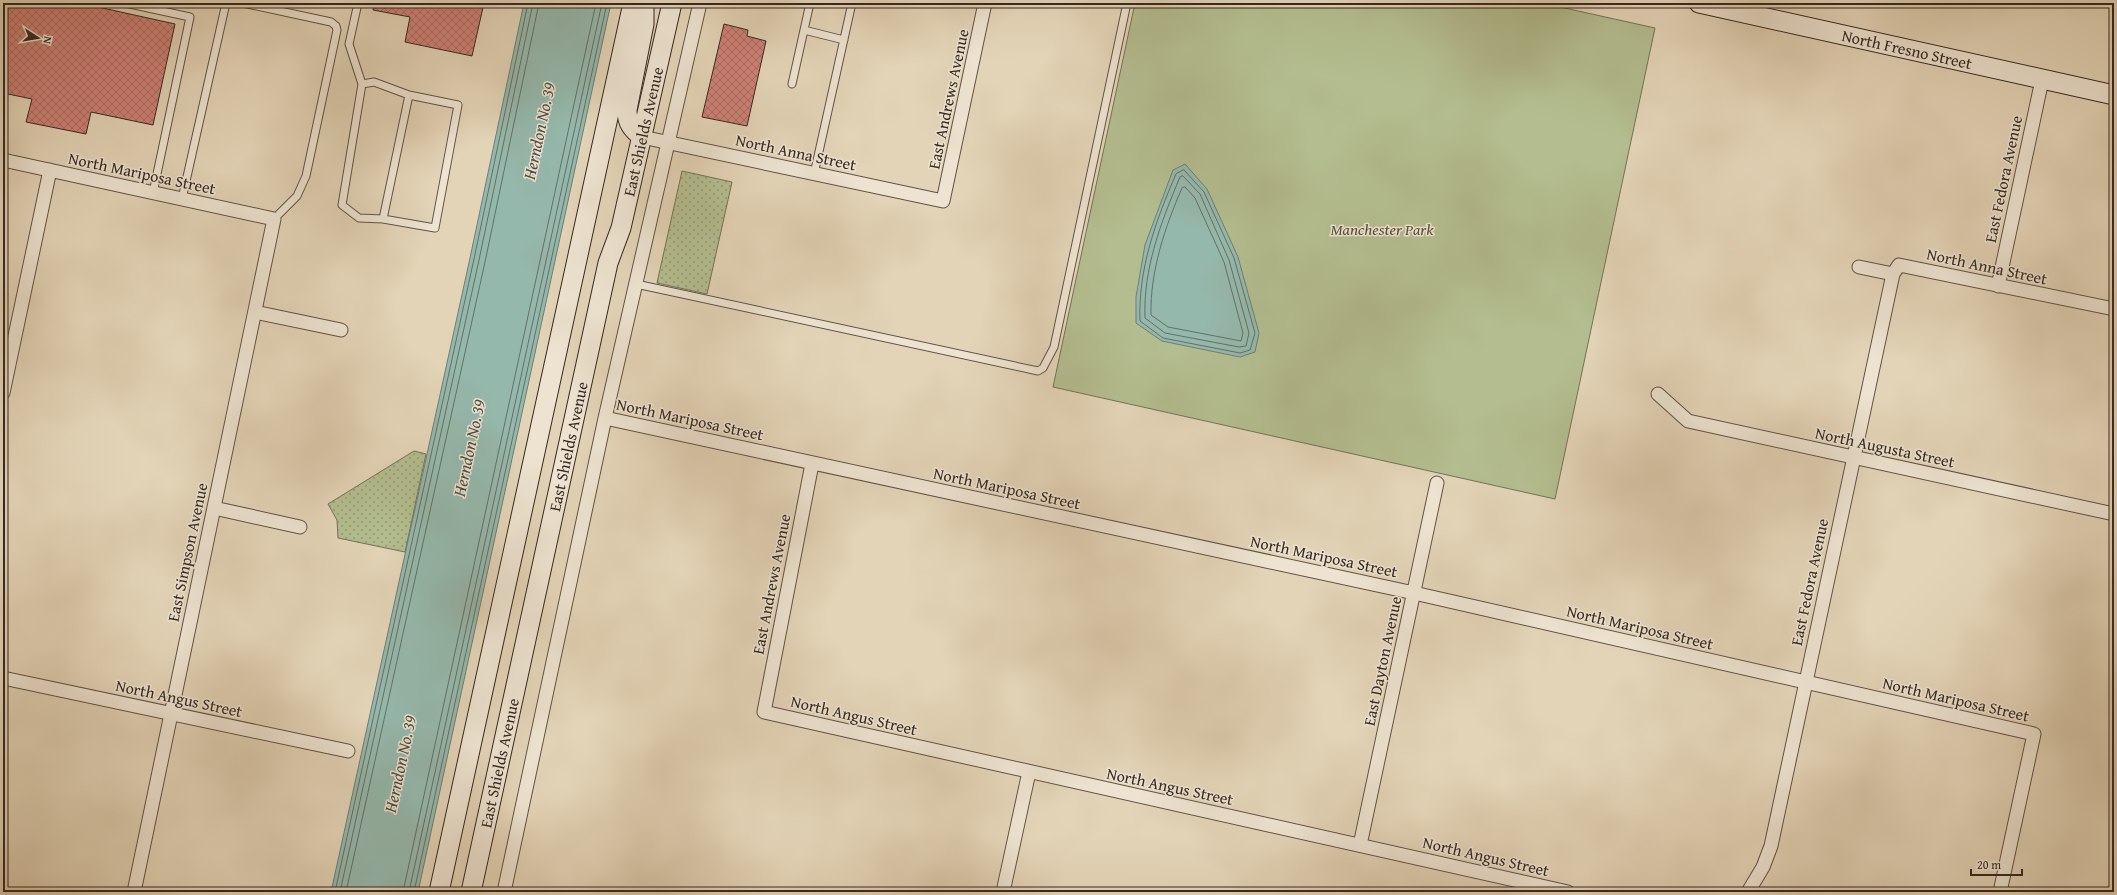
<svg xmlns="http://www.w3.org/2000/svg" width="2117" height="895" font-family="'Gentium Book Plus',serif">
<defs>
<pattern id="grass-dots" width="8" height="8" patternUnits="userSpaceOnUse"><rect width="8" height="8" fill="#b3bd8f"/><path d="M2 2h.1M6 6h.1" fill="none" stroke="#929a74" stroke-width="1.8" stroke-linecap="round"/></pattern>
<pattern id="building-cross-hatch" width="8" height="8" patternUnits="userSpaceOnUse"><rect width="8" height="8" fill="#cf8177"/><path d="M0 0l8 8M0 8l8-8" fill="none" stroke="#a96a61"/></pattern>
</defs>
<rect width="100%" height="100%" fill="#e3d4b7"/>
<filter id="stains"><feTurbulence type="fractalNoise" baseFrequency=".005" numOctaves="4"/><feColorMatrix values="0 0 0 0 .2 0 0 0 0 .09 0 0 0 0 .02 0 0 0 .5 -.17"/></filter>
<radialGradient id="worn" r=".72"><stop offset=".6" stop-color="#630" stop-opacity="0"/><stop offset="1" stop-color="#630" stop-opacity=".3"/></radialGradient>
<path fill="url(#grass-dots)" stroke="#747258" d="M682,171L732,182L707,294L657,283Z
M414,451L426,454L405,552L338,538L337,520L328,504Z"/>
<path fill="#b3bd8f" stroke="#747258" d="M1135,3H1542L1655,28L1555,499L1053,387Z"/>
<path fill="#95b8ac" stroke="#6e7e74" d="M524,3H611L418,892H331L470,258Z
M1185,164L1207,189L1238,257L1259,333L1255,352L1240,357L1162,341L1136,323V297L1145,245L1173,170Z"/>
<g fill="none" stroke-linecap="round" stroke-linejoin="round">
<path stroke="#647066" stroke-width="1" d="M1184,170L1204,192L1234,258L1255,333L1250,350L1240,353L1163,338L1140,321C1138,269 1156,220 1176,174Z
M1183,176L1200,194L1229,260L1249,333L1246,346L1239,347L1165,333L1145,318C1143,269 1161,222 1180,177Z
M1185,187L1195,198L1224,262L1243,333L1241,341L1168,327L1151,315C1150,271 1165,227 1182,188Z
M335,892L474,259L528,3
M340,892L479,260L533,3
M346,892L485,262L539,3
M403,892L596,3
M409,892L602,3
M414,892L607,3"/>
</g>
<path fill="url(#building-cross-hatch)" stroke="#342821" d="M3,3H80L175,24L153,125L91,112L86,134L26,122L32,99L3,93Z
M374,3H484L472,56L405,42L410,17L373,10Z
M724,24L748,30L747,36L766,41L747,126L702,117Z"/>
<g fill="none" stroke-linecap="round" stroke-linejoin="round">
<g stroke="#605346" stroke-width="9">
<path id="lane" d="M125,3L190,17L153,193
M243,3L331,22L336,26L337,30L306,176L297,196L274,219
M358,3L349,44L362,84L342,205L359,218L383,219L409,95L374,82L362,84
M804,30L844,40
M792,84L810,3
M814,174L852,3
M182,199L226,3
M383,219L435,228L458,105L409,95
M636,284L1038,371L1043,368L1054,347L1127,3"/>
</g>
<g stroke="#605346" stroke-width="15">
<path id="street" d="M642,137L943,201L985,3
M3,160L274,219L134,892
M1859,267L1893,274L1899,265L2114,309
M1998,286L2042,80
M255,312L341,330
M3,393L50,170
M1658,394L1688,421L2114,514
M605,418L1414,593L2034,734L2000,892
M812,464L764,712L1568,892
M214,508L300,527
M3,678L348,751
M1360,845L1437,483
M504,892L605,418L700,3
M1003,892L1029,772
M1748,892L1763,867L1771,846L1893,274"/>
</g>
<g stroke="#342821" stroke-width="21">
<g id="secondary">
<path id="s1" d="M1699,3L2114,95"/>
<path d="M642,137C632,129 627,123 627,110L644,24V3"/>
<path d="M439,892L633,3"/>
<path id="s2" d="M471,892L608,263L621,228L672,3"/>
</g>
</g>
<use href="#lane" stroke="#ede3d0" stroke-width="7"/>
<use href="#street" stroke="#ede3d0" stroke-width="13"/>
<use href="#secondary" stroke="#ede3d0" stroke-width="19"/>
</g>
<g text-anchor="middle" stroke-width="3" stroke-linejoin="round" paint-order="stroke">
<g font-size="16" fill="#342821" stroke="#ede3d0">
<text dy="6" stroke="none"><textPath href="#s1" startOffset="213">North Fresno Street</textPath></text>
<text transform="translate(948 99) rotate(-78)" y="6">East Andrews Avenue</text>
<text dy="6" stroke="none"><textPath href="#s2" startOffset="780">East Shields Avenue</textPath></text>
<text transform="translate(796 152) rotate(12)" y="6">North Anna Street</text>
<text transform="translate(142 173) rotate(12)" y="6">North Mariposa Street</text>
<text transform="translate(2003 179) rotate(-78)" y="6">East Fedora Avenue</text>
<text transform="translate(1987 266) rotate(12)" y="6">North Anna Street</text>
<text transform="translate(690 419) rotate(12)" y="6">North Mariposa Street</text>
<text dy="6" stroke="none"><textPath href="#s2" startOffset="456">East Shields Avenue</textPath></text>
<text transform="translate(1885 447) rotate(12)" y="6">North Augusta Street</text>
<text transform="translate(1007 488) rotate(12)" y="6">North Mariposa Street</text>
<text transform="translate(187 552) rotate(-78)" y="6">East Simpson Avenue</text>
<text transform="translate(1324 556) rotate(12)" y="6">North Mariposa Street</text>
<text transform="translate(1809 582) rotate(-78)" y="6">East Fedora Avenue</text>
<text transform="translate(771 584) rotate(-79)" y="6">East Andrews Avenue</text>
<text transform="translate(1640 627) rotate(13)" y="6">North Mariposa Street</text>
<text transform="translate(1382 661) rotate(-78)" y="6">East Dayton Avenue</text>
<text transform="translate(179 698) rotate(12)" y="6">North Angus Street</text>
<text transform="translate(1956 699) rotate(13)" y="6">North Mariposa Street</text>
<text transform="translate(854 715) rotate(13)" y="6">North Angus Street</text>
<text dy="6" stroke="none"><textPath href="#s2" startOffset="132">East Shields Avenue</textPath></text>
<text transform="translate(1170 786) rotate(12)" y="6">North Angus Street</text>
<text transform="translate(1486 856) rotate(13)" y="6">North Angus Street</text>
</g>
<g font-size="16" font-style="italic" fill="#544d3c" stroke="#ede3d0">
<text x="1382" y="235">Manchester Park</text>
</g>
<g font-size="17" font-style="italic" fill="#4c4c44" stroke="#ede3d0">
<text transform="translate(539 131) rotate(-78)" y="6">Herndon No. 39</text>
<text transform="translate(469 448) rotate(-78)" y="6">Herndon No. 39</text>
<text transform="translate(400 764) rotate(-78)" y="6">Herndon No. 39</text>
</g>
</g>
<rect width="2117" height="895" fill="none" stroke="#e3d4b7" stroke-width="16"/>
<rect x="4" y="4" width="2109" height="887" fill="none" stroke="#342821" stroke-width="2"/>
<rect x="8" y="8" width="2101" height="879" fill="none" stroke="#342821"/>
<g transform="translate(38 38) rotate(102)" stroke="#ede3d0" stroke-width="3" paint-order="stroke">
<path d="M0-3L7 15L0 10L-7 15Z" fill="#342821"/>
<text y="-6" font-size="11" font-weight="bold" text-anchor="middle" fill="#342821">N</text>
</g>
<path d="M1971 869v6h51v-6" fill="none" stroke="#342821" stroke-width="2"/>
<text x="1977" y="869" font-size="12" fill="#342821" stroke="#ede3d0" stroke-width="3" paint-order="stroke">20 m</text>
<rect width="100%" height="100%" filter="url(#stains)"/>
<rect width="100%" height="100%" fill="url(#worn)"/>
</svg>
